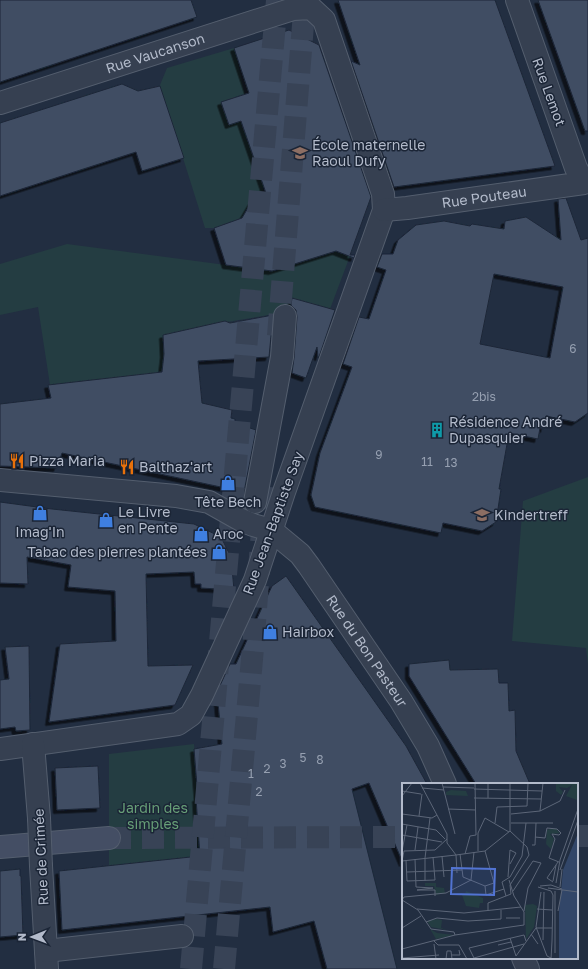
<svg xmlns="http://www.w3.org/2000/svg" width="588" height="969" viewBox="0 0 588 969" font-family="'Golos Text',sans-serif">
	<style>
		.green { fill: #243d42 }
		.building { fill: #404d63; stroke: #1d2738; fill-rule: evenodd; filter: url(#shadow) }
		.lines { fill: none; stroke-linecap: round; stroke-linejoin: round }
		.secondary-tunnel { stroke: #384356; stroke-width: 22; stroke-dasharray: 22 11; stroke-linecap: butt }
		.primary-tunnel { stroke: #384356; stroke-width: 22; stroke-dasharray: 22 11; stroke-linecap: butt }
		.street-casing { stroke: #545e6e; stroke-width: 24 }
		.secondary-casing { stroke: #545e6e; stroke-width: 24 }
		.street { stroke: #364051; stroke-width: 22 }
		.secondary { stroke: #444e64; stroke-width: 22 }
		.street-bridge-casing { stroke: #545e6e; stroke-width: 24; stroke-linecap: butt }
		.street-bridge { stroke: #364051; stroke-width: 22 }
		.labels { text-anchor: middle; stroke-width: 3; stroke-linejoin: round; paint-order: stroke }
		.number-label { font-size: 12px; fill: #96a0b1 }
		.street-label { font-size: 14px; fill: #b3bbcb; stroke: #1b2536 }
		.poi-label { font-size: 14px; fill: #b3bbcb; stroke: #1b2536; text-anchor: start }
		.park-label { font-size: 14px; fill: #679f77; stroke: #1b2536 }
		.inset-road { fill: none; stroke: #5c6678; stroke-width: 1 }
		.view { fill: #5274d3; fill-opacity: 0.15; stroke: #5274d3; stroke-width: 2 }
		.inset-edge { fill: none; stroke: #b3bbcb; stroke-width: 2 }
	</style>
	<defs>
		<filter id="shadow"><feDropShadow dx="-3.5" dy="3.5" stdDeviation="0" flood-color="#0009"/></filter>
	</defs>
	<rect width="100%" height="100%" fill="#222e41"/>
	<g class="green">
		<path d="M234,48L245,94L221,102L229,125L241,121L263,185L265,186L258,199L252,201L249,206L252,214L214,228H205L160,85L167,68Z"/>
		<path d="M67,244L272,271L336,251L350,256L330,309L292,299L290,314L281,313L203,326L164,335L165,372L50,385L38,307L0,315V264Z"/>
		<path d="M588,477V665L586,648L512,641L523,501Z"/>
		<path d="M194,744L199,797L196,798L200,858L191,857L109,866V754Z"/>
	</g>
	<g class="building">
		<path d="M0,0H191L197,17L0,82Z"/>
		<path d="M338,0H495L555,166L394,187L351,61L360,65Z"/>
		<path d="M538,0H588V131H585Z"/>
		<path d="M289,30L319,45L371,197L350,255H355L354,258L336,251L272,271L226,265L214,228L242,218L252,201L267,196L241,121L229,125L221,102L249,93L234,48Z"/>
		<path d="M122,84L138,91L160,86L184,158L142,171L136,152L0,196V123Z"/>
		<path d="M566,198L581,240L588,238V413L575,422L546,416L544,429L540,428L538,439L509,433L499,489H501L496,522L482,531L443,523L441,533L315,507L311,495L320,453L352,367L343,364L359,317L369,319L386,270L377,267L382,254H393L398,240L416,225L444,221L470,226L472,224L504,229L505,221L526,217L561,240L558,199ZM494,274L563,287L550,358L480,344Z"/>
		<path d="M292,298L335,310L319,357H318L317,347L306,378L292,373L294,358L297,317L296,310L291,305Z"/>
		<path d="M273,315L269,357L198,361L202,403L232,410L231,418L235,419V423L256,430L244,492L62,453L57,468L0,466V404L51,398L48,385L162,372L164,354L163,335L225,321L230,323Z"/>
		<path d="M0,502L52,509L194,524L221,537L231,557L234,590L201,588V584H195L194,572L146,574L148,666L193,665L175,705L49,722L60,644L116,641L115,591L68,587L71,565L27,557L28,584L0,583Z"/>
		<path d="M286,576L406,746L427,784H403V863L369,783L352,789L397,969H327L314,921L273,932L270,907L62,930L59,871L200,856L196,798H198L194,749L222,744L217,692L230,664H236L272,586Z"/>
		<path d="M29,646L30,730L16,731L15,727L0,729V680L9,679L5,647Z"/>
		<path d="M449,660L450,670L498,669L499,683H508L509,711L515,710L516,751L530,784H476L409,676V664Z"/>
		<path d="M98,766L100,808L57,810L55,768Z"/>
		<path d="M20,869V876H21L23,935L0,937V871Z"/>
	</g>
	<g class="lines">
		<g class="secondary-tunnel">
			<path d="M577,836H588"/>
			<path d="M109,838L403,837"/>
		</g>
		<g class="primary-tunnel">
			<path d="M278,336L305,0"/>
			<path d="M191,969L277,0"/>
			<path d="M224,969L253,648L266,478"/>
		</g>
		<g class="street-casing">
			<g id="street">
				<path id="s1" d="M0,103L293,9L311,8L324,20L383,194L384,210L284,492L255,580L202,695L191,715L178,724L0,749"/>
				<path id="s2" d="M384,210L407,208L584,183L576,168L517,0"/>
				<path id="s3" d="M0,480L176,496L209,502L241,520L253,525L271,530L300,554L309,566L401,701L428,746L445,784"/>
				<path d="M255,502L282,357L285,316"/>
				<path d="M33,744L39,818"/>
				<path d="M41,866L47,969"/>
				<path d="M46,951L182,936"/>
				<path d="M523,958L528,969"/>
			</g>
		</g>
		<g class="secondary-casing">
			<path id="secondary" d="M0,847L109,838"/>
		</g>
		<use href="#street" class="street"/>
		<use href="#secondary" class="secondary"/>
		<g class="street-bridge-casing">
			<path id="street-bridge" d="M39,818L41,866"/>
		</g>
		<use href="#street-bridge" class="street-bridge"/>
	</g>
	<defs>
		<g id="school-bare" transform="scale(1.2)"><path d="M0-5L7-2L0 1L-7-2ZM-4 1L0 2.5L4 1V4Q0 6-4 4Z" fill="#8d6e63" stroke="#1b2536" stroke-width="2.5" paint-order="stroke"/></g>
		<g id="building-bare" transform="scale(1.2)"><path d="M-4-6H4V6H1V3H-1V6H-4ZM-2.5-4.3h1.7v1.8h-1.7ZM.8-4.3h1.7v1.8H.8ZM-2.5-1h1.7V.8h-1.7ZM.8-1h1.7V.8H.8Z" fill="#0f9aa8" stroke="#1b2536" stroke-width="2.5" paint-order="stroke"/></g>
		<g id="restaurant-bare" transform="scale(1.2)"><path d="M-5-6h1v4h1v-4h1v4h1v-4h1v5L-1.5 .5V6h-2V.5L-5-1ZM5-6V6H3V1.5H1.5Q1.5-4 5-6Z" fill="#e8710a" stroke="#1b2536" stroke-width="2.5" paint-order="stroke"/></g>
		<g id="shop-bare" transform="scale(1.2)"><path d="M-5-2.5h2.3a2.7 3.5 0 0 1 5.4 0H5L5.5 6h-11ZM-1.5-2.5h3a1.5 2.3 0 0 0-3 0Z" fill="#3f7fe0" stroke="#1b2536" stroke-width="2.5" paint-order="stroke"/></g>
	</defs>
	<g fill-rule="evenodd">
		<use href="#school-bare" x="300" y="153"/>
		<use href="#building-bare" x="437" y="430"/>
		<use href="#restaurant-bare" x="17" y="461"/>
		<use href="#restaurant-bare" x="127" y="467"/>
		<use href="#shop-bare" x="228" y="483"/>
		<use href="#shop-bare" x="40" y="513"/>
		<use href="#school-bare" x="482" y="515"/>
		<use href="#shop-bare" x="106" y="520"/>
		<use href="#shop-bare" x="201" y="534"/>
		<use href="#shop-bare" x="219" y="552"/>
		<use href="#shop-bare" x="270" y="632"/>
	</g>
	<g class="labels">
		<g class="number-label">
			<text x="573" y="353">6</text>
			<text x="484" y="401">2bis</text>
			<text x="379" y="459">9</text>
			<text x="427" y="466">11</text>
			<text x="451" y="467">13</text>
			<text x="303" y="762">5</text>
			<text x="320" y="764">8</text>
			<text x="283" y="768">3</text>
			<text x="267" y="773">2</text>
			<text x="251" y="778">1</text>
			<text x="259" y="796">2</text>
		</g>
		<g class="street-label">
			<text dy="5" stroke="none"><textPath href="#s1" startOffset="163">Rue Vaucanson</textPath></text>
			<text transform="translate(549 92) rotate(70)" y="5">Rue Lemot</text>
			<text dy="5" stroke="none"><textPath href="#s2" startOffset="101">Rue Pouteau</textPath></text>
			<text transform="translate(273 523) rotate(-70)" y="5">Rue Jean-Baptiste Say</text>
			<text dy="5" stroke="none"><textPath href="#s3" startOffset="434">Rue du Bon Pasteur</textPath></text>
			<text transform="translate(41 857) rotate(-93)" y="5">Rue de Crimée</text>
		</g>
		<g class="poi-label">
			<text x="312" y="150">École maternelle<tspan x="312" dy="16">Raoul Dufy</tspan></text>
			<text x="449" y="427">Résidence André<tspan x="449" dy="16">Dupasquier</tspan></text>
			<text x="29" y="466">Pizza Maria</text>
			<text x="139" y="472">Balthaz'art</text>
			<text x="228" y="507" text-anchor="middle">Tête Bech</text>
			<text x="118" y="517">Le Livre<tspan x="118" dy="16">en Pente</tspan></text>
			<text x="494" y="520">Kindertreff</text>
			<text x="40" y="537" text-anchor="middle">Imag'In</text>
			<text x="213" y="539">Aroc</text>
			<text x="207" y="557" text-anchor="end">Tabac des pierres plantées</text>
			<text x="282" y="637">Hairbox</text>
		</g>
		<g class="park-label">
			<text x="153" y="813">Jardin des<tspan x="153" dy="16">simples</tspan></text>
		</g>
	</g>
	<g transform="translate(402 783)">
		<rect width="176" height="176" fill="#222e41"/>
		<path d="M154,0H176L175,17L164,13L170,2L165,5L157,4L161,9L159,12L154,8ZM49,7L64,8L66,13L44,12V9ZM148,46H154L158,50L148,51L152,56L149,66L144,61L145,47ZM23,100H34V104L42,105L43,110L34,112L32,103H23ZM64,108L81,115V120H78L77,125L64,123L60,112L63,111ZM131,121L135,123L132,144L124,156L123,122ZM35,136L40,137L39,145L45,147L29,144L25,138ZM28,146L35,150L52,152L34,156Z" fill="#243d42"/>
		<path d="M176,50V176H157V129L161,87Z" fill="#324668"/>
		<path class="inset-road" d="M40,0L53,51M73,0L74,52M108,0V48M41,4L72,5M20,5L42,7M72,6L140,8M0,8L19,11M0,13L10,0M72,15L139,16M86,15V0M46,26L74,27M138,28L158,18L163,7M0,31L30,35L35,32M109,31L138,28L141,0M17,33L20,11M93,40L95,24L125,23L126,0M109,40H151M0,41L34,47L43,56M150,51L153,56L147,75L157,79M0,52L40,59M133,54L143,55L145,45L155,46L159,50L157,52L150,51M130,62H133L134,40M13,67L16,44M0,68L5,42M76,68V50L83,35L107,49M83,68L92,100L83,103M58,71L61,94L83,103M63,71L68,53L74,52M40,73L42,94M13,76L14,104L31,105L15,107H33V113M4,77L5,98L33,97L31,74M0,78L2,68L33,67L45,56M0,78L54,72L45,60V51L18,0M158,87L176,37M5,89L60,87M55,90L54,72L83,68L108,48M106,94L108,67L114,70L108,81M69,97L72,69M23,98V75L28,35M151,98L154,82M151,99L145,95L156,79M154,100L158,77L176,26M108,102L127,72L125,64L108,48M83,103L84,112L102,106M138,103L149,102L160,106M136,104L149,108L151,112L150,158M158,104L160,86M146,105L176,109M111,108L131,78L139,80L126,105L122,128M153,108V170M139,109L134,144L145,173L149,175M104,113L100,99L108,94L120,73L124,40M0,117L2,114L44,110L69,97M0,117L16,127L29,146L52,149L53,152M15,126L62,130L119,124M135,126L150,127M86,128V120L109,111L108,102M156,128L160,107M104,135H118M24,139L35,135L66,138L99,136V127M0,145L19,133M134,145H150M129,151L136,161M108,155L114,173L134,145M141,157L142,109M32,158L36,162H57M32,161L34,176M122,161L72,175L67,165L122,152L124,158M57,162L65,176M96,162L109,159M0,166L53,152L122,142V129L112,113L107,97M50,172H58L57,167M0,175L37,172M44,176L45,168H49L50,176M149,176L150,158"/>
		<path class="view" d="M50,85L93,86L92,112L49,111Z"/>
		<rect width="176" height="176" class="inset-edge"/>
	</g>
	<g transform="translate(32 937) rotate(269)" stroke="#1b2536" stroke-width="3" paint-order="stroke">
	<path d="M0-3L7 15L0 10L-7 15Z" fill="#b3bbcb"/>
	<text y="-6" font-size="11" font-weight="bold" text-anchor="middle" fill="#b3bbcb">N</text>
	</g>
</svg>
